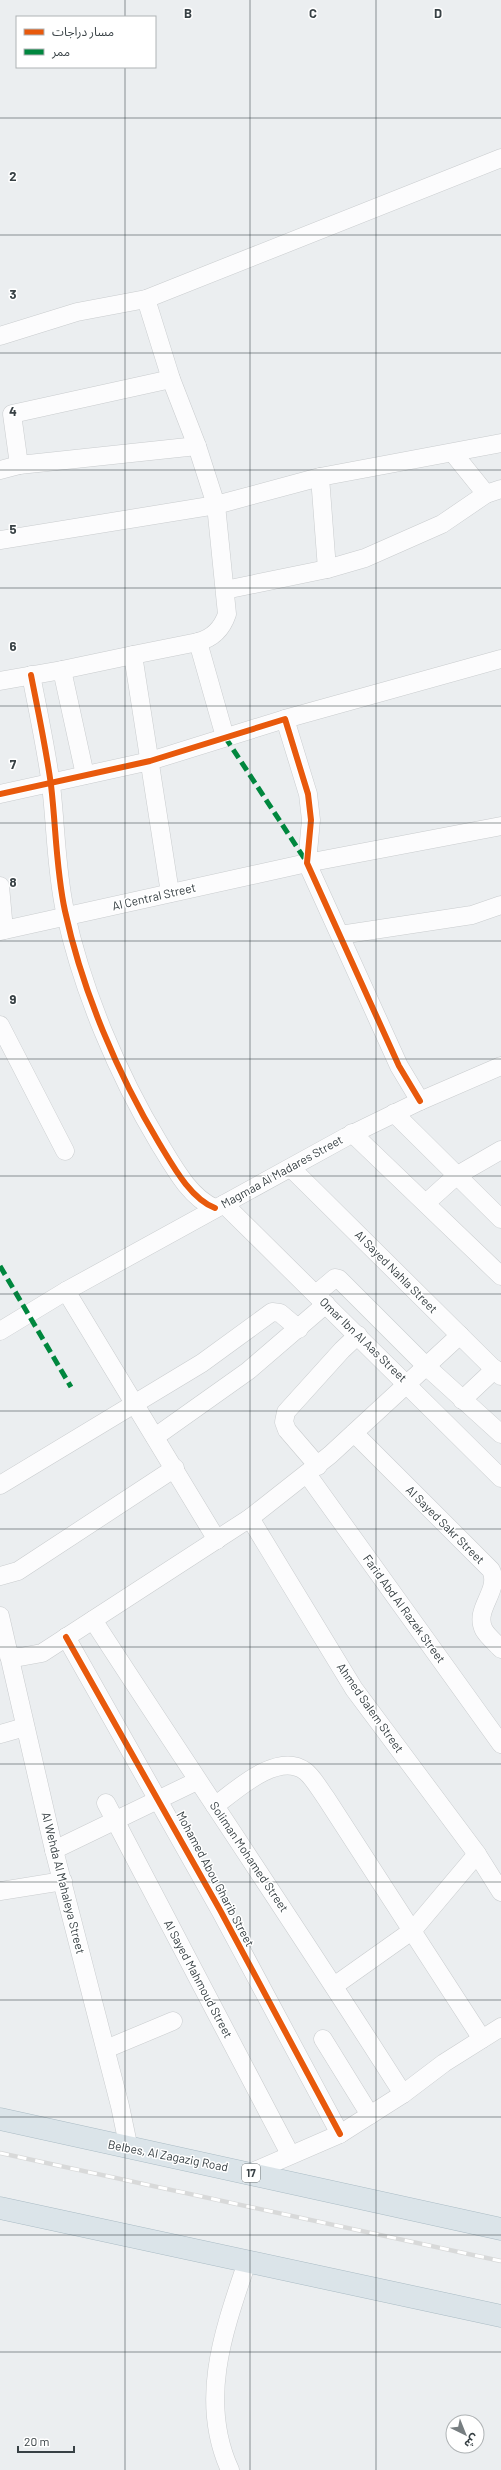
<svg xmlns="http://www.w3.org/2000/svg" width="501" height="2470" viewBox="0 0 501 2470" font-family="Barlow,'Noto Sans Arabic',sans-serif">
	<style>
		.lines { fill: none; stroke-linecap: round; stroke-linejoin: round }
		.street-casing { stroke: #c9ccce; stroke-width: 19 }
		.highway-casing { stroke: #aabbc4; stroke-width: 23 }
		.street { stroke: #fcfcfd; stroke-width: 18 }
		.highway { stroke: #dbe4e9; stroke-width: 22 }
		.rail-casing { stroke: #d8d9d9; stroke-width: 4.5 }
		.rail { stroke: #fff; stroke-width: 3; stroke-dasharray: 9; stroke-linecap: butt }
		.quiet { stroke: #00873e; stroke-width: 5; stroke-dasharray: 10 5; stroke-linecap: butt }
		.cycleway-casing { stroke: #fff; stroke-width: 8 }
		.cycleway { stroke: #e8590c; stroke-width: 6 }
		.grid { fill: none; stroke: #384145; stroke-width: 1; stroke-opacity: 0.55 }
		.labels { text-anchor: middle; stroke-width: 3; stroke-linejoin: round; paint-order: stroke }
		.shield { fill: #fff; stroke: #747a7d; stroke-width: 1 }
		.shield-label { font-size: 11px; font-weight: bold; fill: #384145 }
		.street-label { font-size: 12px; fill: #384145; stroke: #fff }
		.grid-label { font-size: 13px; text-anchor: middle; font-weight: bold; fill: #384145; stroke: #fff; stroke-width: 3; stroke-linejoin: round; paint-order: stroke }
	</style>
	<rect width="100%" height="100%" fill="#ebeef0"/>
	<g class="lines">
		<g class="street-casing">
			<g id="street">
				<path d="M146,299L171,379L197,446L216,505L227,614C222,629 213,638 198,642L225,737"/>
				<path d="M0,336L77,312L146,299L501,158"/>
				<path d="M453,453L486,494"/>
				<path d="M19,465L12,414L171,379"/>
				<path d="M0,470L19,465L197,446"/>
				<path d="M0,540L216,505L320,477"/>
				<path d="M327,569L320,477L501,443"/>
				<path d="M225,590L327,569L365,558L442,524L486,494L501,489"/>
				<path d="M133,655L198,642"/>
				<path d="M62,670L133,655L170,893"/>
				<path d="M31,675C38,711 46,748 51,785C56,827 56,870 65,911C82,990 118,1075 159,1143C173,1166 190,1198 215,1208"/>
				<path d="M0,681L62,670L85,775"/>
				<path d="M285,719L501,659"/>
				<path d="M0,794L150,761L285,719L308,794L311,820L307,863L399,1066L420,1101"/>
				<path d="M0,886L4,930"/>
				<path d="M0,931L307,863L501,826"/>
				<path d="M340,935L472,915L501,905"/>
				<path d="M0,1025L65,1151"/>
				<path d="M394,1113L501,1219"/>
				<path d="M352,1133L501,1276"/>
				<path d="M291,1168L501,1376"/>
				<path d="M426,1203L456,1176L501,1150"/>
				<path d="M224,1204L501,1478"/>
				<path d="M66,1291L217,1540"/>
				<path d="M316,1294L335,1278L339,1279L426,1366L501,1434"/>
				<path d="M0,1331L66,1291L346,1137L420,1101L501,1066"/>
				<path d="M462,1400L495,1369"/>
				<path d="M354,1433L491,1570C501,1591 473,1609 484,1630C488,1637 496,1643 501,1649"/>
				<path d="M155,1437L248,1371L326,1304"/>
				<path d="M318,1466L287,1430L284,1422L286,1412L342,1350L358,1335"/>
				<path d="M307,1474L501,1744"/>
				<path d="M0,1485L202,1363L272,1312L280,1313L299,1329"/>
				<path d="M250,1518L354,1689L477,1854L501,1892"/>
				<path d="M0,1576L18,1571L175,1468"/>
				<path d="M0,1616L54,1850L120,2106L129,2149"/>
				<path d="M93,1620C196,1779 302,1935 403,2094"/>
				<path d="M66,1637L220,1910L340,2134"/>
				<path d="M9,1656L20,1657L42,1653L250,1518L330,1455L460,1335"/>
				<path d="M0,1734L25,1727"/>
				<path d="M106,1803L290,2154"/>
				<path d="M215,1806C236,1790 278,1751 305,1771C313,1777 320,1790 326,1798L482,2039"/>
				<path d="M54,1850L197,1781"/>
				<path d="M0,1891L63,1881"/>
				<path d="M334,1986L413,1930L477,1854"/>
				<path d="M323,2039L370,2115"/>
				<path d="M106,2049L173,2021"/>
				<path d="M250,2173L340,2134L403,2094L444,2063L501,2027"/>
				<path d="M230,2470C198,2400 224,2330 247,2262"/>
			</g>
		</g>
		<g class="highway-casing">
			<g id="highway">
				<path d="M0,2119L501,2229"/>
				<path d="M0,2208L501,2316"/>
			</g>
		</g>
		<use href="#street" class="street"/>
		<use href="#highway" class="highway"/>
		<g class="rail-casing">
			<path id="rail" d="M0,2153L501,2261"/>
		</g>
		<use href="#rail" class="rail"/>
		<g class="quiet">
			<path d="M225,737L306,861"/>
			<path d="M0,1266L71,1387"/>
		</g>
		<g class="cycleway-casing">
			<g id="cycleway">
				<path d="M31,675C38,711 46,748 51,785C56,827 56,870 65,911C82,990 118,1075 159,1143C173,1166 190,1198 215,1208"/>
				<path d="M0,794L150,761L285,719L308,794L311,820L307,863L399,1066L420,1101"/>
				<path d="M66,1637L220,1910L340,2134"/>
			</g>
		</g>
		<use href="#cycleway" class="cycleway"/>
	</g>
	<path class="grid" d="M125,0V17M250,0V2470M376,0V2470M125,67V2470M0,118H501M0,235H501M0,353H501M0,470H501M0,588H501M0,706H501M0,823H501M0,941H501M0,1059H501M0,1176H501M0,1294H501M0,1411H501M0,1529H501M0,1647H501M0,1764H501M0,1882H501M0,2000H501M0,2117H501M0,2235H501M0,2352H501"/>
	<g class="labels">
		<rect class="shield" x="242" y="2164" width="18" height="18" rx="3"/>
		<g class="shield-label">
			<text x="251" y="2177">17</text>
		</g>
		<g class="street-label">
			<text transform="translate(154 897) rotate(-13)" y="4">Al Central Street</text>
			<text transform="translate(282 1172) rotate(-29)" y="4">Magmaa Al Madares Street</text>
			<text transform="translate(396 1272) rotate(45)" y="4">Al Sayed Nahla Street</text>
			<text transform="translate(363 1340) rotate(44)" y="4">Omar Ibn Al Aas Street</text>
			<text transform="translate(445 1525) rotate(45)" y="4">Al Sayed Sakr Street</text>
			<text transform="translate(404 1609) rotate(54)" y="4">Farid Abd Al Razek Street</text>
			<text transform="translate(370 1708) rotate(55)" y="4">Ahmed Salem Street</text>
			<text transform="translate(249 1857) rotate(56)" y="4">Soliman Mohamed Street</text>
			<text transform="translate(215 1879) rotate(62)" y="4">Mohamed Abou Gharib Street</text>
			<text transform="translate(63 1883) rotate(76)" y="4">Al Wehda Al Mahaleya Street</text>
			<text transform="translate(198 1979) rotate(62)" y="4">Al Sayed Mahmoud Street</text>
			<text transform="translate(168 2156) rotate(11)" y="4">Belbes, Al Zagazig Road</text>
		</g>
	</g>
	<g class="grid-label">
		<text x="188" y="18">B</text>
		<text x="313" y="18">C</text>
		<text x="438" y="18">D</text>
		<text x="13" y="181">2</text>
		<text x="13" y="299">3</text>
		<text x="13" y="416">4</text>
		<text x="13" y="534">5</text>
		<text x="13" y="651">6</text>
		<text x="13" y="769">7</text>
		<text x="13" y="887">8</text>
		<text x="13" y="1004">9</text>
	</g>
	<rect x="16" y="16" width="140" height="52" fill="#ffffff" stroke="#afb3b5"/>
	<rect x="24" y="29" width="20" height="6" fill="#e8590c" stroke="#afb3b5"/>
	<text x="52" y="36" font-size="12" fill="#384145">مسار دراجات</text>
	<rect x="24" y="49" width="20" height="6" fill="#00873e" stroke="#afb3b5"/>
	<text x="52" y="56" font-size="12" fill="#384145">ممر</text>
	<g transform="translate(465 2434) rotate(137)"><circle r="19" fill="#ffffff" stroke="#afb3b5"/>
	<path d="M0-3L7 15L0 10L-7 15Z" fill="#777e81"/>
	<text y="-6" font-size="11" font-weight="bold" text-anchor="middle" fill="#384145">ش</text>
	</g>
	<path d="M18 2446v6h56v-6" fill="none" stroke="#384145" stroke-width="2"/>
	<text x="24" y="2446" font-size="12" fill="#384145" stroke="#ffffff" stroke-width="3" paint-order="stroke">20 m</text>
</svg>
